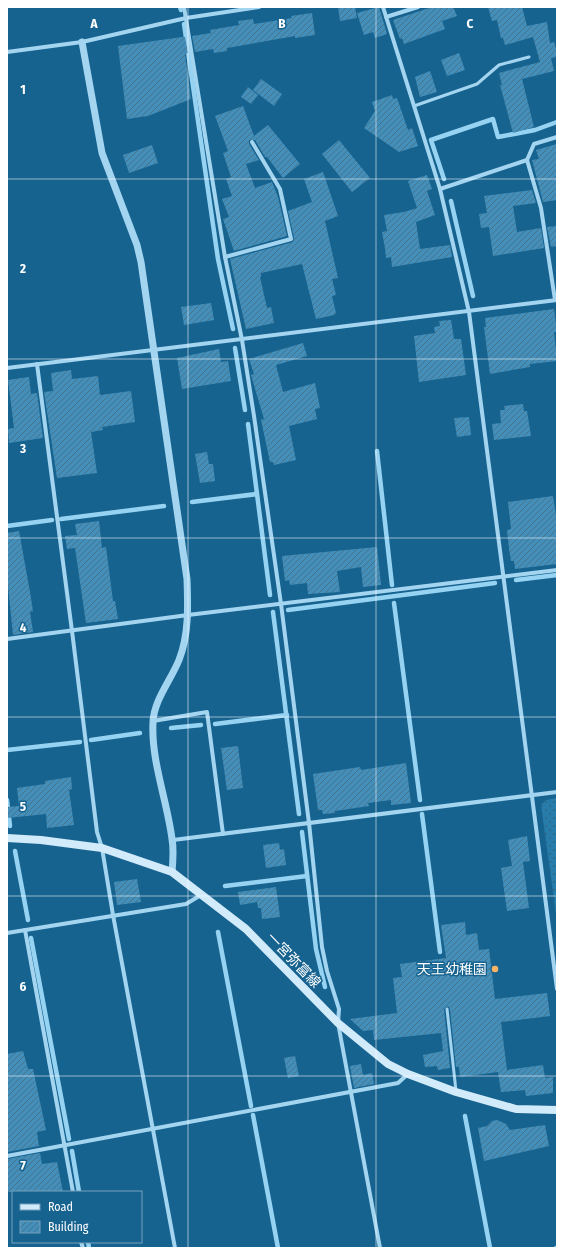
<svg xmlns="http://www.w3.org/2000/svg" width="564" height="1255" viewBox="0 0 564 1255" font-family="'Fira Sans Condensed','Noto Sans JP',sans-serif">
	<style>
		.park { fill: url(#park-dots) }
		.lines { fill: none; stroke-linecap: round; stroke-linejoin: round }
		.stream { stroke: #96d3f2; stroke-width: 4.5 }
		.building { fill: url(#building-hatch) }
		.service { stroke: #a4d5f0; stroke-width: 3 }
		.minor { stroke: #a4d5f0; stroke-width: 4 }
		.tertiary { stroke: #a4d5f0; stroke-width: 7 }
		.secondary { stroke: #d2ebfb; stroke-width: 8 }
		.grid { fill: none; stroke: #fff; stroke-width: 1; stroke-opacity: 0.55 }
		.poi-dot { fill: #ffb463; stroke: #176390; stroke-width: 1.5 }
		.labels { text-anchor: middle; stroke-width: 3; stroke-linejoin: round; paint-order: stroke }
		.street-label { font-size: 14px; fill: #fff; stroke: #176390 }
		.poi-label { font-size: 14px; fill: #fff; stroke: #176390; text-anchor: end }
		.grid-label { font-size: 13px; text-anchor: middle; font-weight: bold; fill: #fff; stroke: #176390; stroke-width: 3; stroke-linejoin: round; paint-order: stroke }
	</style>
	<defs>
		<pattern id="park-dots" width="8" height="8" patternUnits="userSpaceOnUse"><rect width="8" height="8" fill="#267dac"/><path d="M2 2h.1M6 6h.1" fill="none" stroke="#39647c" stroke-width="1.8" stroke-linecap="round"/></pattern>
		<pattern id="building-hatch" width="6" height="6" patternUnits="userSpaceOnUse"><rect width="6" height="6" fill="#448fb9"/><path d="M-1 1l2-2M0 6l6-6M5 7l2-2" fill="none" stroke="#47748d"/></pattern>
	</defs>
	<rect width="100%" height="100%" fill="#176390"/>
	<path class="park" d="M557,798V921L541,805L546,800Z"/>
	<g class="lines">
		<g class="stream">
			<path d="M180,7L181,10"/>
			<path d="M184,24L218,259L233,329"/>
			<path d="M444,179L431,140L493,119L498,137L535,130L557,122"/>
			<path d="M451,201L473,296"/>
			<path d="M235,348L245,410"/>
			<path d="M248,424L270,595"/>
			<path d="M377,451L392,585"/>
			<path d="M192,502L257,494"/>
			<path d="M61,519L164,506"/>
			<path d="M7,526L52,520"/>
			<path d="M516,580L557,575"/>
			<path d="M394,603L420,800"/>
			<path d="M288,610L495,583"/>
			<path d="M273,612L299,814"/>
			<path d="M215,724L287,715"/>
			<path d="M171,728L201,725"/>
			<path d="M91,740L140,733"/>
			<path d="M7,750L80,742"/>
			<path d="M7,800L10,826"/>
			<path d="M422,814L440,952"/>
			<path d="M302,832L316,949L325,987"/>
			<path d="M15,851L28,920"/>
			<path d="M225,886L307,876"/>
			<path d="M218,932L251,1106"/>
			<path d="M31,938L69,1139"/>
			<path d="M253,1115L278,1248"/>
			<path d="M465,1116L490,1248"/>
			<path d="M72,1151L79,1192"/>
			<path d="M88,1242L89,1248"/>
			<path d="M556,1248H557"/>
		</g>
	</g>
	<g class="building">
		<path d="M338,7H355L357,18L340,21Z"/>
		<path d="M379,7L387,34L375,38L373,32L364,35L357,13Z"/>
		<path d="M432,7H453L457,16L442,21L445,29L404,44L402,38L400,39L393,20Z"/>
		<path d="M488,7H522L527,26L547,22L550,43L554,42L557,52V57L551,58L554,71L522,79L534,127L513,133L500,85H502L499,73L540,62L533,37L505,45L503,38H501L497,20L492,21Z"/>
		<path d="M312,13L315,35L295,38V36L227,48V51L214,53L213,49L195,52L192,36L211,33L210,30L239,25L238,21L253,19L254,24L292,18L291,16Z"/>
		<path d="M182,37H185L188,53L185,54L191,99L148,116L127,119L118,46Z"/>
		<path d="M459,53L465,70L447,76L441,60Z"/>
		<path d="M430,71L437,92L420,97L415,77Z"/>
		<path d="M261,79L282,94L274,106L253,90Z"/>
		<path d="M248,87L258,95L251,104L241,97Z"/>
		<path d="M392,95L393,99L397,98L408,130L412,128L418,146L399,152L364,128L375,111L372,102Z"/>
		<path d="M243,106L254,136L268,125L300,164L283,178L267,157H265L255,140H249V144L259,160L246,164L255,188L272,182L278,197L287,236L234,251L223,219L229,217L222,199L232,196L226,179L231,177L223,153L228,151L215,116Z"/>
		<path d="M339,140L370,178L352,192L322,154Z"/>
		<path d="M557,144V200L543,202L532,160L539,159L536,150Z"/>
		<path d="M152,145L158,163L129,173L123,155Z"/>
		<path d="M323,172L338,216L325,221L338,278L332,279L336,295L332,296L336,313L334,315L316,319L302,264L261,273V277H260L267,308L271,307L274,323L246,329L230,259L293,242L294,238L288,211L312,202L304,179Z"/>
		<path d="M427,175L432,189L427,191L435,215L416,222L420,249L450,245L452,257L392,267L391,257L386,258L385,248L382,232L387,231L384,215L404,212L417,208L408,181Z"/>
		<path d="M532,190L536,203L513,206L517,232L541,228L544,248L493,256L489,227L481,228L479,214L487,213L484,196Z"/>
		<path d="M557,226V246L551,247L547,227Z"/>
		<path d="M211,303L214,320L184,325L181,307Z"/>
		<path d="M554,309L557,332H554L557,361L530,364V367L490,374L484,327H486L485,318Z"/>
		<path d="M451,320L454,339H461L466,375L419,382L414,336L435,333L434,327L440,326L439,321Z"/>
		<path d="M303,343L307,356L276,365L283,392L315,383L320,408L315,409L317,419L289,426L296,460L274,465L273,462H270L261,420L264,419L251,375L254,374L249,359Z"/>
		<path d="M219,349L221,362L228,361L231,381L182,389L177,358Z"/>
		<path d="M71,370L72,379L98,376L100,395L131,391L135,422L102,427L103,430L91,432L97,473L57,478L44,392L53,391L51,373Z"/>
		<path d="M29,377L31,394L37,393L43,438L9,443L8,429L14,428L8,380Z"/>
		<path d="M523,404L524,411H527L531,436L494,440L492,424L501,423L500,410H505L504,406Z"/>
		<path d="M469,417L471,435L457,437L454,418Z"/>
		<path d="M207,452L209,464H213L215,481L200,483L195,454Z"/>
		<path d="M553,496L557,522V564L515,569L514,561H511L509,549L507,530L511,529L508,502Z"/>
		<path d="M99,521L102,548L106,547L113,601H115L118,619L86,623L75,548L67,549L65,536L77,535L75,524Z"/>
		<path d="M19,531L30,592L33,611L30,612L33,632L13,635L7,576V533Z"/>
		<path d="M377,547L381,585L363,587L361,567L337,571L340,592L308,594L307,583L290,585L289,580L285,581L282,556Z"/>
		<path d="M238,746L243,788L227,790L221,748Z"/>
		<path d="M406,763L411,803L391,805V800L368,803L369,806L335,811V813L323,814L322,810H318L313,774L360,767L361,770Z"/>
		<path d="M71,777L72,789L69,790L74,825L47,828L46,814L7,818V807L19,806L17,788L45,784V781Z"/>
		<path d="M527,836L530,861L523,862L529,908L507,911L501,868L512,866L508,840Z"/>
		<path d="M279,843L280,850L284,849L286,865L266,868L263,845Z"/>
		<path d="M137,879L141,902L117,905L114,882Z"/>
		<path d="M276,887L280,917L262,919L261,908H258L257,902L240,905L238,892Z"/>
		<path d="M465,922L466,935L477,933L479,950L489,949L495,999L547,993L550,1016L501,1022L507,1070L543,1065L545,1078L553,1077V1093L526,1096L525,1090L501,1092L498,1072L460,1077L459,1067H456L450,1009L448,1006L444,1009L450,1068L438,1070L437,1066L425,1067L423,1055L443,1051L441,1033L374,1040L373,1030L363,1031L350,1019L397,1013L393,978L402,977L400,964L446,958L441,925Z"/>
		<path d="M23,1051L28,1069H33L46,1130L37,1132L39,1146L7,1152V1054Z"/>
		<path d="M295,1056L299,1076L288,1078L284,1058Z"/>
		<path d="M361,1064L363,1075L372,1073L374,1084L354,1088L350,1066Z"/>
		<path d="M497,1120L506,1124L510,1130L545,1125L549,1146L484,1161L478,1128L487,1126L492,1121Z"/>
		<path d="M40,1153L42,1164L57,1162L63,1192H7V1159Z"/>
	</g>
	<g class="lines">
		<g class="service">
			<path d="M414,106L477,84L499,65L529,57"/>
			<path d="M447,1009L456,1091"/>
		</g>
		<g class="minor">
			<path d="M184,7L225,257L242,340L254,416L281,604L309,823L322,947L327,971L339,1009L338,1023L380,1248"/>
			<path d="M383,7L440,189L469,312L557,989"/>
			<path d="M386,17L418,7"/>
			<path d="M7,52L82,42L186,18L259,7"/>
			<path d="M527,160L541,208L555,300"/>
			<path d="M440,189L527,160L534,144L557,137"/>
			<path d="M225,257L291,239L280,189L252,142"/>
			<path d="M37,364L72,631L97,832L102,848L113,915L175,1248"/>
			<path d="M7,368L557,300"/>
			<path d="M7,639L188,615L557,570"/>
			<path d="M153,721L207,712L223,834"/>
			<path d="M173,840L557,792"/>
			<path d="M25,930L73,1192"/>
			<path d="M7,933L186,904L201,895"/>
			<path d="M7,1156L398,1083L408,1074"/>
			<path d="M81,1242L83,1248"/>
		</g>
		<path class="tertiary" d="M82,42L102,153L137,245L141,262L187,579C188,606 189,635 179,660C171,680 154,700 153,722C151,761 167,800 172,839C174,850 173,861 172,872"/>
		<path class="secondary" d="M7,838L41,840L102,848L172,872L246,929L338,1023L388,1064L408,1074L456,1092L516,1109L557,1110"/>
	</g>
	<path class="grid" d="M188,7V1248M376,7V1248M7,179H557M7,359H557M7,538H557M7,717H557M7,896H557M7,1076H557"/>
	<circle class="poi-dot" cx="495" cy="969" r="4"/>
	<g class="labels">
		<g class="street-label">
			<text transform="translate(294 960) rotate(46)" y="5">一宮弥富線</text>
		</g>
		<g class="poi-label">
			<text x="487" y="974">天王幼稚園</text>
		</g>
	</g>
	<g class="grid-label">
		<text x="94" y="28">A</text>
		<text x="282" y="28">B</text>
		<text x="470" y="28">C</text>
		<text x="23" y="94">1</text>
		<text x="23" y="273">2</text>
		<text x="23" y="453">3</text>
		<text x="23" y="632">4</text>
		<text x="23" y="811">5</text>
		<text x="23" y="991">6</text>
		<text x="23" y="1170">7</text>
	</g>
	<rect width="564" height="1255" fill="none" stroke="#ffffff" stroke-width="16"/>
	<rect x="12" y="1191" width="130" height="52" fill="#176390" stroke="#74a1bc"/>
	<rect x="20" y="1204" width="20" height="6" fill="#d2ebfb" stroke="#74a1bc"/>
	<text x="48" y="1211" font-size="12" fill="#ffffff">Road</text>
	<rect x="20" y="1221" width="20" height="12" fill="url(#building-hatch)" stroke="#74a1bc"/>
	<text x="48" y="1231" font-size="12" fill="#ffffff">Building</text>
</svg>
